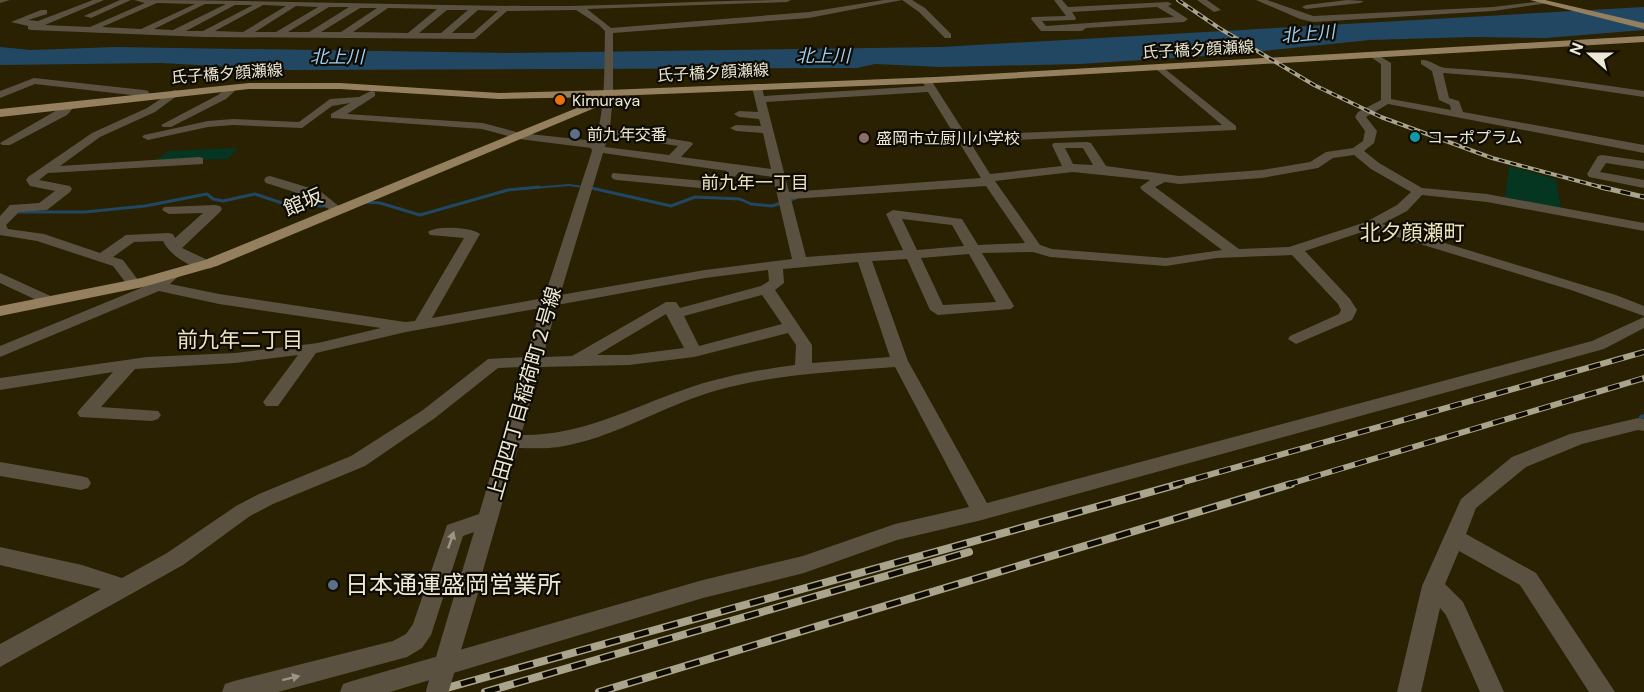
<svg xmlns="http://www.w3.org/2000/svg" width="1644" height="692" viewBox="0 0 1644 692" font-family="'DM Sans','Noto Sans JP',sans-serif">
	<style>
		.green { fill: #053621 }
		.water { fill: #224763 }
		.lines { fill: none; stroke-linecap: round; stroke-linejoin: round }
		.stream-far2 { stroke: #224763; stroke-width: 2 }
		.stream-far1 { stroke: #224763; stroke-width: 3 }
		.stream { stroke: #224763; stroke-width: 4 }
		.minor { fill: #5b5141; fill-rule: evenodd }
		.major { fill: #94805e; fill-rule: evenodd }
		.rail-far3-casing { stroke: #aaa48d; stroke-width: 4 }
		.rail-far2-casing { stroke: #aaa48d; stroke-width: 5 }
		.rail-far1-casing { stroke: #aaa48d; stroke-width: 6 }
		.rail-casing { stroke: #aaa48d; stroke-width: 8 }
		.rail-far3 { stroke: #0e0b02; stroke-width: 2; stroke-dasharray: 6; stroke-linecap: butt }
		.rail-far2 { stroke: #0e0b02; stroke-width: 3; stroke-dasharray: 10; stroke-linecap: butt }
		.rail-far1 { stroke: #0e0b02; stroke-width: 4; stroke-dasharray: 12; stroke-linecap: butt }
		.rail { stroke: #0e0b02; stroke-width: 5; stroke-dasharray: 15; stroke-linecap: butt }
		.minor-bridge { stroke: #5b5141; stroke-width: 22 }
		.oneway { fill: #9d9584 }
		.food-dot { fill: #e8710a; stroke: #0e0b02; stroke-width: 2 }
		.service-dot { fill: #5c6f8a; stroke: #0e0b02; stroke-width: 2 }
		.culture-dot { fill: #0f9aa8; stroke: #0e0b02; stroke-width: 2 }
		.education-dot { fill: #8d6e63; stroke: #0e0b02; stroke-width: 2 }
		.labels { text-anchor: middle; stroke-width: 4.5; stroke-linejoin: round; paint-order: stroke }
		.far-street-label { font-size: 16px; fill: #ede8d6; stroke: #0e0b02 }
		.far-poi-label { font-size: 16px; fill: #ede8d6; stroke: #0e0b02; text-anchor: start }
		.far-water-label { font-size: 18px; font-style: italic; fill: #9dcdf4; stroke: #0e0b02 }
		.far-neighbourhood-label { font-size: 18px; fill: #ede4bf; stroke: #0e0b02 }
		.street-label { font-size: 20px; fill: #ede8d6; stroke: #0e0b02 }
		.neighbourhood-label { font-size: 21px; fill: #ede4bf; stroke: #0e0b02 }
		.near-poi-label { font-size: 24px; fill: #ede8d6; stroke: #0e0b02; text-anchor: start }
	</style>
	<rect width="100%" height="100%" fill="#292101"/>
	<g class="green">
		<path d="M238,148L228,159L155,161L168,151Z"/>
		<path d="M1509,166L1556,179L1561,209L1505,197Z"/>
	</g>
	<path class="water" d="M1644,7V30L1545,38L1473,37L1370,40L1235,54L1080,64L941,67L875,64L857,68L290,70L161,63L0,65V47L31,50L116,47L510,53L941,47Z"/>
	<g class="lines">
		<path class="stream-far2" d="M521,189L569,185L598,189"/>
		<g class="stream-far1">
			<path d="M587,187L671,206L695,197L740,199L751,204L772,206L796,198"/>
			<path d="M366,202L380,203L420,215L508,190L539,187"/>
			<path d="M19,212H85L145,206L207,194L213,199L223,201L255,194L291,206H326"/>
		</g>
		<path class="stream" d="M1641,417L1644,416"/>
		<g class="minor">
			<path d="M0,0H10L0,3Z"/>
			<path d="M93,0H104L45,25L90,27L145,3L134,0C264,0 394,5 524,6C613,7 702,0 791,0L787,2L587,9L611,28L809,12L884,0H912L925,8L951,34V38H945L919,12L902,0L809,18L613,33V93L610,129L691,142L693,144L681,157L771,169L763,133L736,131L730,128L736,125L761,126L759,119L739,117L734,114L739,111L758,112L752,87L757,84L762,87L764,96L925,86L921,80L926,77L931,80L966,135L1222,125L1157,70V66L1160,65L1236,126V130L970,142L990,174L1062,166L1052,145L1054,143L1087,142L1091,143L1106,166L1179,176L1262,170L1310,162L1326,152L1353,148L1363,141L1365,131L1355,117L1358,112L1381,100V64L1368,55L1373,52L1391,63V99L1451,110L1450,105L1439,100L1432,71L1421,64V60C1430,59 1437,67 1446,68C1513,72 1578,81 1644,91V97L1522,79L1443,73L1449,98L1459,101L1463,112L1644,145V153L1388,104L1366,117L1377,131L1374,143L1364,151L1379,163L1422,188L1487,194L1644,223V231L1487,202L1422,195L1407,211L1382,224L1616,295L1644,306V316L1571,290L1371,229L1305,251L1350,299L1357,310L1352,320L1296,344L1288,339L1290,336L1339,314L1341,310L1338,304L1292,255L1217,258L1166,266L1050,257L1033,252L982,253L1014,306L1011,309L938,315L930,310L907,259L872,261L908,361L987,503L1592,341L1644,317V328L1604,349L982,520L897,540L804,573L703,598L390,692H340L343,684L352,681L703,580L803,556L895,524L969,507L895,367C835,372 776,374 718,390C664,405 615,438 559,447C545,449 531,448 518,448L479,584L471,587L463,584L460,578L474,532L463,536L431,635L422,648L407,657L278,692H222L225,684L234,681L393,641L406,634L413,624L447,525L479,514L523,367L498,368L435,418L365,466L273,504L250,516L183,565L0,667V644L101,589L0,565V547L82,565L122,578L167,553L236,506L259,494L351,456L423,410L488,359L526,357L541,308L406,332L316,353L278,406H266L263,402L298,355L235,363L135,369L101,407L158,411L161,415L158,419L152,421L80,417L77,413L80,409L113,372L0,390V378L147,357L235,353L318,343L381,328L219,304L159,291L0,357V346L153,283L175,269L182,273L170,284L219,294L405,322L415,321L464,238L430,235L428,232C435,225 473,227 480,234L432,318L544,298L592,151L591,148L519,139L482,129L331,118V114L350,103L332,106L302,128L233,125L208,127L148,140L142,137L144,135L208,121L233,119L299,122L330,99L359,97L371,91L375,92V96L347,114L483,123L520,133L595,141C606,107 604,67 605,31L599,25L576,10L507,11L475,39L204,37L31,30L28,29V26L11,22L41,10H47V14L28,20L38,21ZM157,3L195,4L141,29L102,27ZM205,4H226L173,30L154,29ZM235,5H253L203,31H186ZM263,5L286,6L243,32L215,31ZM296,6L318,7L276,32H255ZM329,7H349L309,32H288ZM360,8H377L341,32H321ZM388,8L437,9L408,33L353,32ZM447,10H468L441,33H419ZM478,10L498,11L473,33H452ZM928,92L981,178L789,192L766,102ZM608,135L678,146L669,155L605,147ZM1065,148H1083L1093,165L1073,164ZM603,153L727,171L717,182L613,173L611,176L613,179L617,180L720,190L724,189L739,172L773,177L792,259L705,270L560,295ZM1354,155L1371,169L1411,192L1397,205L1366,222L1289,247L1239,249L1155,187L1165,182L1179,184L1262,178L1318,168L1333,158ZM1073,172L1150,180L1140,187L1142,190L1222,250L1166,258L1052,249L1040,245L995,181ZM986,186L1025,243L978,245L962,219L893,210L886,214L903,250L806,257L791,199ZM902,219L952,225L964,246L917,250ZM969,254L996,302L943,305L921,258ZM858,262L890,357L812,363V345L775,290L784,283L783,269ZM768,270L769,281L761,286L680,308L676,302H666L572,356L543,357L557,305L705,278ZM762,295L782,324L699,346L684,316ZM666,314L684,348L629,355H597ZM788,333L796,345L795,365C757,370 719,377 683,390C628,409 581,436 521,435L540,367L629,365L694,357Z"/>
			<path d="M120,0H131L91,18L84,16Z"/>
			<path d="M1054,0H1062L1068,7L1168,2L1172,4L1168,6L1188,19L1184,22L1086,28L1082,31H1041L1031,19L1032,17L1066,16ZM1157,7L1174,17L1046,26L1042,21L1075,20L1076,18L1072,12Z"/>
			<path d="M1197,0H1207L1221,10L1214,12Z"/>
			<path d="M1256,0H1267L1313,16L1493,7L1544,1L1548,3L1493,11L1313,22L1300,19Z"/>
			<path d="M1347,0L1364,1L1360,3L1306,9L1302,7L1306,5Z"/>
			<path d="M34,78L144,90L148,91L150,96L145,99L140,96L35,84L0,98V91Z"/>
			<path d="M230,85L239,87L226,99L171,127H163L161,125L218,95Z"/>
			<path d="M174,90L178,91V95L155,112L100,137L60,166L199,157L203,158V164L48,173L39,180L70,186L72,189L70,192L47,210L19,212L6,225L8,229L44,234L100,253L126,235L168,233L173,234L175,238L203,213L169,214L162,210L164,207L215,205L220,206L222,209L220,212L182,248L212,262L214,265L212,268C195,272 170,256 163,241L134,242L113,257L123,260L141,284L134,288L129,287L113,266L37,241L0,235V216L10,205L39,203L55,191L30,186L26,180L28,177L92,133L147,108Z"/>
			<path d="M71,102L76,105L67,115L10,145H2L0,143Z"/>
			<path d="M1602,155L1644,161V169L1606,163L1600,172L1644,180V188L1589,177L1587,174L1598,156Z"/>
			<path d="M270,176L320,191L345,211L338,215L310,197L266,183L264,180L266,177Z"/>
			<path d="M0,273L55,298L58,301L55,304H45L0,283Z"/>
			<path d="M1638,418L1644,419V431L1638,430L1582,444L1526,467L1476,508L1466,534L1536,573L1615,692H1589L1520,585L1459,551L1445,584L1463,602L1504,692H1480L1446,615L1440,608L1421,692H1397L1422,586L1461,499L1512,457L1570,434Z"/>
			<path d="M0,462L81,476L88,478L91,483L88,488L81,490L0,476Z"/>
		</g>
		<g class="major">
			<path d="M1530,0H1545L1644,23V29Z"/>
			<path d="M1644,36V42L935,83L612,96L597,107L217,266L143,287L0,316V306L141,278L205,260L589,103L597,97L499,99L340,89H249L0,117V109L249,83H340L499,93L608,90L935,77Z"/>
		</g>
		<g class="rail-far3-casing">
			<path id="rail-far3" d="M1178,0L1219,28L1314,85L1381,117L1492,158L1608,189"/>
		</g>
		<g class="rail-far2-casing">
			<path id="rail-far2" d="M1601,187L1644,197"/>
		</g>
		<g class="rail-far1-casing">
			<g id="rail-far1">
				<path d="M1173,485L1644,352"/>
				<path d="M1286,485L1644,378"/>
			</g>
		</g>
		<g class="rail-casing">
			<g id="rail">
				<path d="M432,692L1179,484"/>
				<path d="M485,692L969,552"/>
				<path d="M599,692L1291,484"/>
			</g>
		</g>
		<use href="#rail-far3" class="rail-far3"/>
		<use href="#rail-far2" class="rail-far2"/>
		<use href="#rail-far1" class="rail-far1"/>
		<use href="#rail" class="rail"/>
		<path class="minor-bridge" d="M437,692L471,578"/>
	</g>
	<defs><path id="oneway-solid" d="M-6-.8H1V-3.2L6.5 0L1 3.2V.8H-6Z" transform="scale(1.5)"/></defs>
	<g class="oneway">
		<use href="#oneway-solid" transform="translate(451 540) rotate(-71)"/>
		<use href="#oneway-solid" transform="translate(291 678) rotate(-14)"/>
	</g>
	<circle class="food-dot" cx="560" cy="100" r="6"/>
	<g class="service-dot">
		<circle cx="575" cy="134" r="6"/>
		<circle cx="333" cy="585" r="6"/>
	</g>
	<circle class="culture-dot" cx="1415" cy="137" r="6"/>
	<circle class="education-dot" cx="864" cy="138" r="6"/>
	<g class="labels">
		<g class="far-street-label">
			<text transform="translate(1198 49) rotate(-3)" y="6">氏子橋夕顔瀬線</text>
			<text transform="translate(713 72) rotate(-3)" y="6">氏子橋夕顔瀬線</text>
			<text transform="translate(227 73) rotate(-4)" y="6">氏子橋夕顔瀬線</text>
		</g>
		<g class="far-poi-label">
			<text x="572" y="106">Kimuraya</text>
			<text x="587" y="140">前九年交番</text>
			<text x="1427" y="143">コーポプラム</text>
			<text x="876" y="144">盛岡市立厨川小学校</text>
		</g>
		<g class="far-water-label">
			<text transform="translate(1308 34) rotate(-5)" y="6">北上川</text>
			<text x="823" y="62">北上川</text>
			<text x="337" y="63">北上川</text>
		</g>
		<g class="far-neighbourhood-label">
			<text x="755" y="189">前九年一丁目</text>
		</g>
		<g class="street-label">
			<text transform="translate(303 202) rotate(-23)" y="7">館坂</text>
			<text transform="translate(524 393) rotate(-74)" y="7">上田四丁目稲荷町２号線</text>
		</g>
		<g class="neighbourhood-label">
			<text x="1412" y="240">北夕顔瀬町</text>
			<text x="240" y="347">前九年二丁目</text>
		</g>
		<g class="near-poi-label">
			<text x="345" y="593">日本通運盛岡営業所</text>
		</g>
	</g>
	<g transform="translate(1590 54) rotate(291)" stroke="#0e0b02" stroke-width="4.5" paint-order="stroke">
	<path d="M0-4.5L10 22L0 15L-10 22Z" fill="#ede8d6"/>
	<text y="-9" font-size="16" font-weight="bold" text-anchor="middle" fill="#ede8d6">N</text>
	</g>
</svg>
